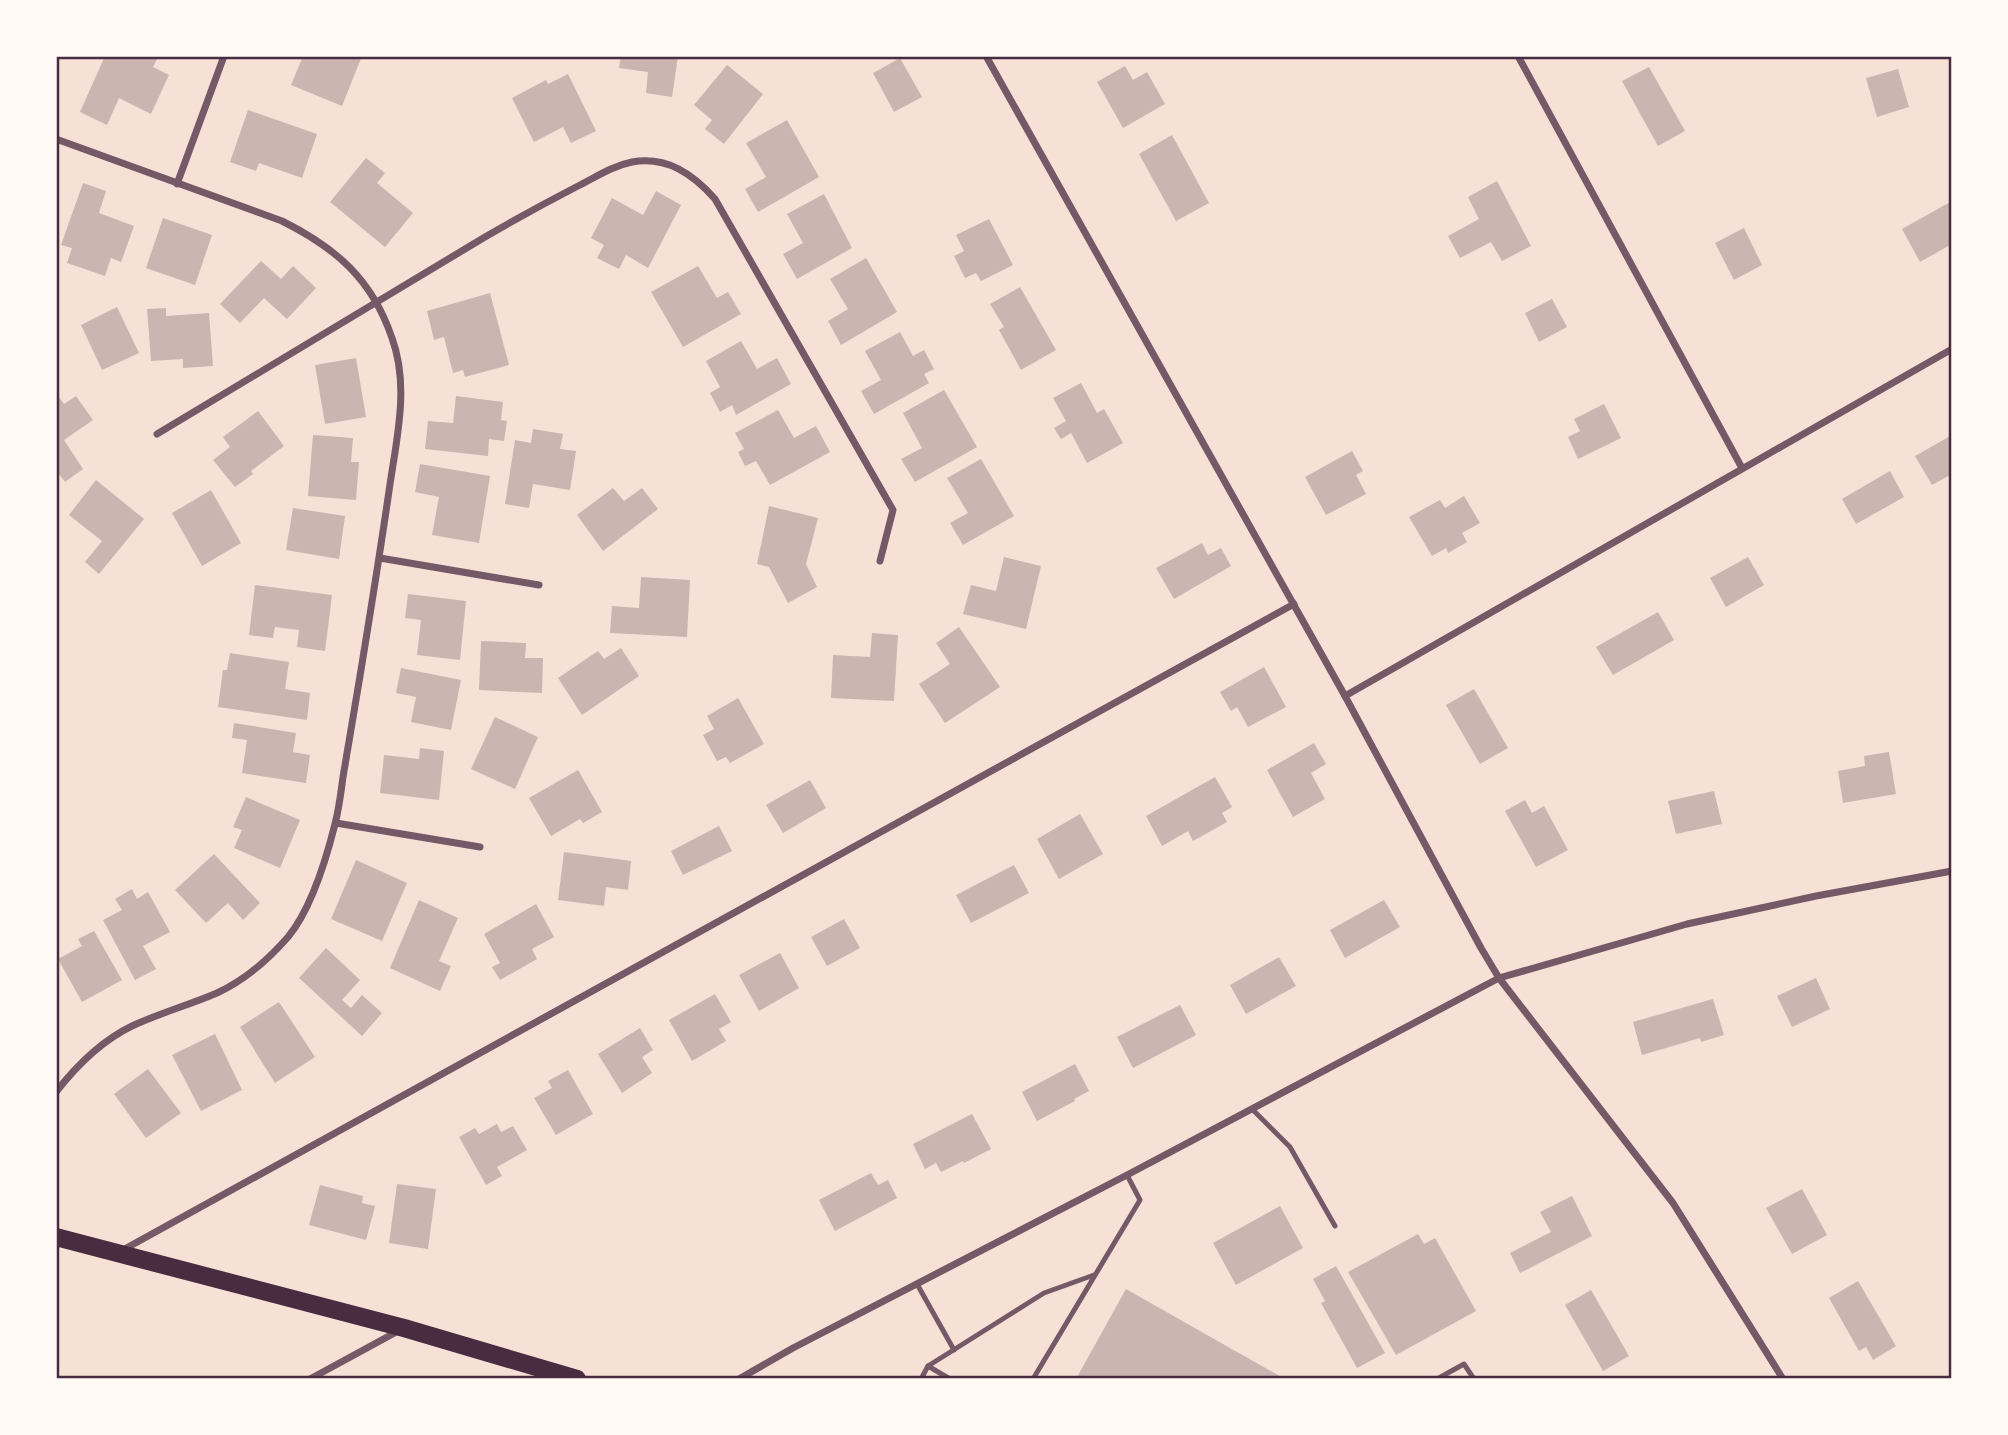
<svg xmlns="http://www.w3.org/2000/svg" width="2008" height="1435" viewBox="0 0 2008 1435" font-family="Roboto,sans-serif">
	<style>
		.building { fill: #ccb4b1 }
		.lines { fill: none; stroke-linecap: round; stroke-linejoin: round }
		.service { stroke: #755966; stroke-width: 5 }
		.minor { stroke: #755966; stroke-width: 7 }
		.primary { stroke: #4a2c40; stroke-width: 18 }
		.neatline { fill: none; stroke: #4a2c40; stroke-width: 2.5 }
	</style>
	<rect width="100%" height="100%" fill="#f7e1d7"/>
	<g class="building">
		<path d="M105,56L158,57L153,67L169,75L151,114L119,98L107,125L80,112Z"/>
		<path d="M303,56H362L342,106L291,85Z"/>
		<path d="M621,56H678L672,97L646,93L648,72L619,68Z"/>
		<path d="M900,58L922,97L894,112L873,73Z"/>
		<path d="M727,65L763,94L724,144L705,129L712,120L694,105Z"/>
		<path d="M1125,66L1133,80L1147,72L1165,104L1123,128L1097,82Z"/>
		<path d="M1649,67L1685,131L1658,146L1622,81Z"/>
		<path d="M1898,69L1909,107L1877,117L1866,78Z"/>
		<path d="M568,74L596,131L571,143L563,127L534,142L512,98L546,80L548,84Z"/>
		<path d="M248,110L317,134L302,178L259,163L256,171L230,162Z"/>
		<path d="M787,120L819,177L758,212L745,189L766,177L746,143Z"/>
		<path d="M1172,135L1209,203L1176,221L1139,154Z"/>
		<path d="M366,158L385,173L377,183L413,213L385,247L330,202Z"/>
		<path d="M1497,181L1531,246L1502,261L1491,242L1460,258L1448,236L1479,219L1468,197Z"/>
		<path d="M83,183L106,191L99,213L134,226L121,262L111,258L105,276L67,263L72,248L61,245Z"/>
		<path d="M656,191L681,205L648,268L626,255L619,269L597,258L604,245L591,238L612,198L643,215Z"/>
		<path d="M824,194L852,248L797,279L783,254L803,243L787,214Z"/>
		<path d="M1952,201V244L1920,262L1902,229Z"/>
		<path d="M163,218L212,235L195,285L146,268Z"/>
		<path d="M989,219L1013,265L981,281L976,273L965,278L954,256L964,251L956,235Z"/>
		<path d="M1744,228L1762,265L1734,280L1715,243Z"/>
		<path d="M866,258L897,312L841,345L828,321L848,309L830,279Z"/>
		<path d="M261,261L281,279L293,266L316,288L287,319L264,298L240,323L220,304Z"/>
		<path d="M698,266L717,298L728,292L741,314L683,347L651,292Z"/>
		<path d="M1020,287L1056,350L1021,370L999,330L1004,327L990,304Z"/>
		<path d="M490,293L509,365L465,377L463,370L453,373L444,337L434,340L427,311Z"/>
		<path d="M1552,299L1567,327L1539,342L1525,313Z"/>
		<path d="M117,307L139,353L102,370L81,325Z"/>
		<path d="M166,308V316L209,313L213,366L183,368V359L151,361L147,309Z"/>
		<path d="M900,332L913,356L924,350L934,369L924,374L929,383L874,414L861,391L881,380L865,351Z"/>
		<path d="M741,341L757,369L777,358L791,384L736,415L732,405L720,412L710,393L720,387L706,361Z"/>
		<path d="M356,358L366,417L325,424L315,365Z"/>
		<path d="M1081,383L1097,413L1104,409L1123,443L1087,463L1071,433L1061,439L1054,428L1066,421L1053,398Z"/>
		<path d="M944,390L977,447L915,482L901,459L922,448L903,413Z"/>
		<path d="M56,393L64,404L76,396L93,420L64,440L83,469L65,482L56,470Z"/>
		<path d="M456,396L503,402L501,420L507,421L504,441L489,439L488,456L425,449L428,421L453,423Z"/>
		<path d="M1604,404L1621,438L1578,459L1568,437L1580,431L1574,419Z"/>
		<path d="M778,410L794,438L816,426L830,452L770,485L756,461L745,466L738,452L744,449L735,433Z"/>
		<path d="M258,411L284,446L251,471L253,474L235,487L213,460L230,447L223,437Z"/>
		<path d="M533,429L563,434L560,449L576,451L570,490L533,484L529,508L505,504L515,440L531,443Z"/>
		<path d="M313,435L353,438L351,462H359L356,500L308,496Z"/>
		<path d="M1952,435V474L1932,485L1915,456Z"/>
		<path d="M1352,451L1363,471L1356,475L1366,494L1326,515L1305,477Z"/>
		<path d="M981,459L1014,516L963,545L950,523L968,513L947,478Z"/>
		<path d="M420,464L490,476L479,543L432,535L439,497L415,492Z"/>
		<path d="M1890,471L1904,497L1856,524L1842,499Z"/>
		<path d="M96,480L144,519L99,574L85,562L102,541L69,515Z"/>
		<path d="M613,488L624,501L642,488L658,509L603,551L577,515Z"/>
		<path d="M211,490L241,543L202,566L172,513Z"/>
		<path d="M1464,496L1480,523L1462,533L1467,542L1448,553L1446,548L1432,556L1409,517L1440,500L1445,508Z"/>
		<path d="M769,506L818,518L806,564L817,587L788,603L769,567L757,564Z"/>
		<path d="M293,508L345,516L339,559L286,550Z"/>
		<path d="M1202,543L1208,555L1221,548L1231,566L1174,599L1156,568Z"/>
		<path d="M1004,557L1041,566L1026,629L963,614L971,585L996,591Z"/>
		<path d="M1748,557L1764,585L1726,607L1710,578Z"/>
		<path d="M641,577L690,580L687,637L610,633L612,606L639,608Z"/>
		<path d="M255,585L332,595L325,651L297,647L299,630L275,627L273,638L249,635Z"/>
		<path d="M408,594L466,601L460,660L417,655L421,620L405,618Z"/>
		<path d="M1658,612L1674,640L1613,675L1596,647Z"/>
		<path d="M959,627L1000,687L945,723L919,684L950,664L936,643Z"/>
		<path d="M872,633L898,635L894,701L831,698L833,655L870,657Z"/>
		<path d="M481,641L526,643L525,658H543L542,693L479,690Z"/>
		<path d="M621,648L639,676L582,715L558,678L598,651L604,659Z"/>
		<path d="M230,653L289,662L285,689L310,693L307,720L218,707L223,670H227Z"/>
		<path d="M1264,667L1286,707L1248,727L1237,707L1231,711L1220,692Z"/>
		<path d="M401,668L461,680L451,730L411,722L416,697L396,693Z"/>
		<path d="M1474,689L1508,748L1480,764L1446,705Z"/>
		<path d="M738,698L764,744L730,763L726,757L717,761L703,735L714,729L707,716Z"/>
		<path d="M495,717L538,737L515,789L471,769Z"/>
		<path d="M234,723L296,733L293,752L310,755L306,783L242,773L247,740L232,738Z"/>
		<path d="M1314,743L1326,764L1311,773L1325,799L1293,817L1267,770Z"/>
		<path d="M420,748L444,751L439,800L380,793L384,755L419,759Z"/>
		<path d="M1889,752L1896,794L1843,803L1838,771L1865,766L1864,756Z"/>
		<path d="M578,770L602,812L583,823L580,819L551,836L529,798Z"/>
		<path d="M1215,777L1232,807L1222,813L1227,822L1193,841L1188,831L1162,846L1146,816Z"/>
		<path d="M810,780L826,808L783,833L766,805Z"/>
		<path d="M1714,791L1722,824L1676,834L1668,801Z"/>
		<path d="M246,797L300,820L280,868L234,848L242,830L233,827Z"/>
		<path d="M1525,800L1532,813L1544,806L1568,850L1536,867L1505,811Z"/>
		<path d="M1080,814L1103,854L1059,879L1037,839Z"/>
		<path d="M719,826L732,851L683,875L671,851Z"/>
		<path d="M564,852L631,861L628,890L606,887L604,906L558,900Z"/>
		<path d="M214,854L260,903L243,920L228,903L206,923L175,890Z"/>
		<path d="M356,860L407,883L382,941L331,919Z"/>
		<path d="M1014,865L1029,893L971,923L956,895Z"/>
		<path d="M132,889L137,899L148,892L170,932L143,946L156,969L135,980L103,920L122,910L115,899Z"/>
		<path d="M419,900L458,918L439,961L451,966L440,991L390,968Z"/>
		<path d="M1384,900L1400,927L1345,958L1330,930Z"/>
		<path d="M536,904L554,937L532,949L537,959L500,980L492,967L500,963L484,934Z"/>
		<path d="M844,919L860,948L827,966L811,937Z"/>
		<path d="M94,931L122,980L82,1002L58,959L82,946L78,939Z"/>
		<path d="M326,948L360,980L342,1000L351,1008L362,995L382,1013L362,1036L299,978Z"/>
		<path d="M780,953L799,988L759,1011L739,975Z"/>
		<path d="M1279,957L1296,986L1246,1014L1230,985Z"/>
		<path d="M1816,978L1830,1009L1792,1027L1777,996Z"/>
		<path d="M715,994L731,1022L719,1029L726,1041L692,1061L669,1020Z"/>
		<path d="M1713,999L1724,1035L1701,1042L1700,1038L1642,1055L1633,1022Z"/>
		<path d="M279,1002L315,1057L275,1083L240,1027Z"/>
		<path d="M1180,1005L1196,1035L1133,1068L1117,1037Z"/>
		<path d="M640,1028L653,1050L642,1057L652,1073L622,1093L598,1054Z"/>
		<path d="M215,1034L242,1090L201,1111L172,1055Z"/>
		<path d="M1075,1064L1089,1091L1074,1099L1075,1101L1037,1121L1022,1092Z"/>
		<path d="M148,1069L181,1113L146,1138L114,1094Z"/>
		<path d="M568,1070L593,1114L556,1135L534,1098L552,1088L548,1081Z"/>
		<path d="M972,1114L991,1149L964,1163L963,1161L941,1172L936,1163L925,1169L913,1144Z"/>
		<path d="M497,1124L501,1132L513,1126L527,1150L497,1167L502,1176L486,1185L459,1137L475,1128L479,1134Z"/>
		<path d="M871,1173L878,1185L888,1180L897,1198L835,1231L819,1200Z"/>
		<path d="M397,1184L436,1189L428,1249L389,1243Z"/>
		<path d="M320,1185L363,1196L362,1203L375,1206L366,1240L309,1225Z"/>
		<path d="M1802,1189L1827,1235L1792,1254L1766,1208Z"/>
		<path d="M1572,1196L1592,1236L1520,1273L1510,1253L1551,1232L1540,1212Z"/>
		<path d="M1280,1206L1303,1248L1236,1285L1213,1243Z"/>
		<path d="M1418,1234L1424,1244L1435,1238L1476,1311L1396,1355L1348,1272Z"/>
		<path d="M1336,1266L1385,1353L1357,1368L1321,1303L1325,1301L1313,1279Z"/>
		<path d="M1858,1281L1896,1346L1873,1360L1866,1347L1859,1351L1829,1298Z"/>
		<path d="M1126,1289L1285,1379H1076Z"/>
		<path d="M1591,1290L1629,1356L1603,1371L1565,1305Z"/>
	</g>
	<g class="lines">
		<g class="service">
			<path d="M1252,1109L1290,1147L1335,1226"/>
			<path d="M917,1284L954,1350"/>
			<path d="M928,1366L950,1379"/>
			<path d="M921,1379L928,1366L1044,1293L1094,1275"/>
			<path d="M1033,1379L1140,1200L1127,1175"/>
			<path d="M1437,1379L1464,1364L1474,1379"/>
		</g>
		<g class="minor">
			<path d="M986,56L1345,696L1481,948L1499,978L1673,1203L1783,1379"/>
			<path d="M1518,56L1742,468"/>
			<path d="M56,139L282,221C336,248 372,279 392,338C410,387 396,441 389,491C380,553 370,615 360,676C354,710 349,743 343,777C341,792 339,809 335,824C326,860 312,908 288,937C268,960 245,980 217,993C189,1005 160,1013 132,1026C101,1041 77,1065 56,1092"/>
			<path d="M177,184L224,56"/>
			<path d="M157,434C266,368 375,302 485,237C516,219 547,202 578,186C596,177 612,166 632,162C667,156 693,174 715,199L893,510L880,561"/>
			<path d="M380,558L539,585"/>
			<path d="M1345,696L1952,349"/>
			<path d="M336,823L480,847"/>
			<path d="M121,1251L1294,604"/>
			<path d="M310,1379L400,1330"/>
			<path d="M739,1379L793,1348L1127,1175L1499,978L1687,924L1816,896L1952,871"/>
		</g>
		<path class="primary" d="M56,1237L404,1328L577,1379"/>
	</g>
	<rect width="2008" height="1435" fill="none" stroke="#fffaf5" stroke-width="116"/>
	<rect x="58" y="58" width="1892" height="1319" class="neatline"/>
</svg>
